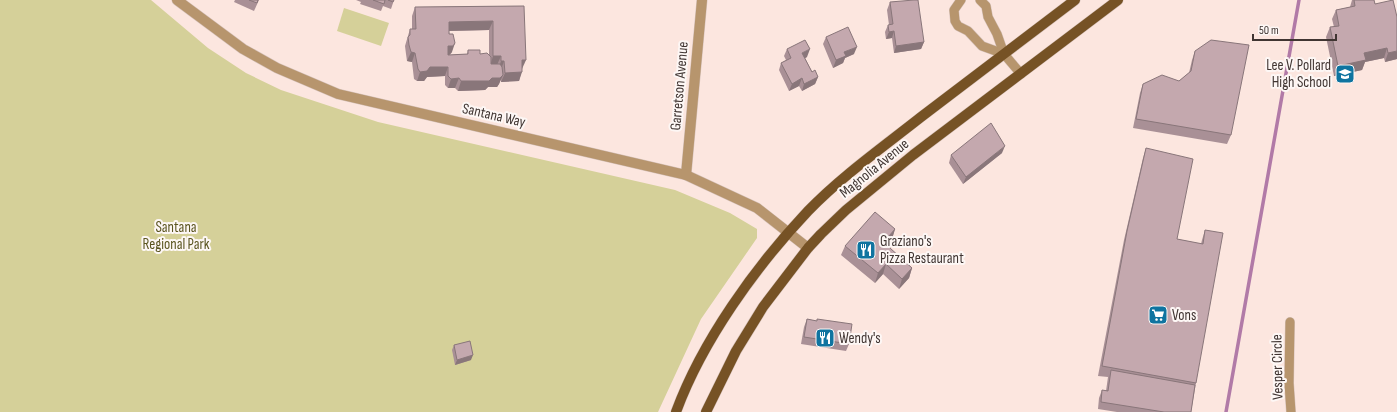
<svg xmlns="http://www.w3.org/2000/svg" width="1397" height="412" viewBox="0 0 1397 412" font-family="'Sofia Sans Condensed',sans-serif">
	<style>
		.green { fill: #d5d099 }
		.lines { fill: none; stroke-linecap: round; stroke-linejoin: round }
		.stream { stroke: #b17aa7; stroke-width: 3.5 }
		.minor-casing { stroke: #d6c3bc; stroke-width: 10 }
		.tertiary-casing { stroke: #d6c3bc; stroke-width: 11 }
		.primary-casing { stroke: #d6c3bc; stroke-width: 11 }
		.minor { stroke: #b7956d; stroke-width: 9 }
		.tertiary { stroke: #b7956d; stroke-width: 10 }
		.primary { stroke: #765225; stroke-width: 10 }
		.wall { fill: #a99096; fill-rule: evenodd }
		.shaded-wall { fill: #89767a }
		.building { fill: #c4a8ae; stroke: #89767a }
		.labels { text-anchor: middle; stroke-width: 4; stroke-linejoin: round; paint-order: stroke }
		.poi-label { font-size: 15px; fill: #403532; stroke: #fdf7f5; text-anchor: start }
		.street-label { font-size: 15px; fill: #403532; stroke: #fdf7f5 }
		.park-label { font-size: 15px; fill: #5b5520; stroke: #fdf7f5 }
	</style>
	<rect width="100%" height="100%" fill="#fce6df"/>
	<g class="green">
		<path d="M0,0H151L208,48L246,73L281,90L378,122L675,190L730,213L757,229V238L701,319L658,412H0Z"/>
		<path d="M344,8L389,23L381,46L337,31Z"/>
	</g>
	<g class="lines">
		<path class="stream" d="M1226,412L1299,0"/>
		<g class="minor-casing">
			<g id="minor">
				<path d="M961,0L954,10L955,21L958,26L968,31L982,46L1004,54"/>
				<path d="M980,0L986,6L988,17L997,34L1004,54L1021,74"/>
				<path d="M1290,322L1289,383L1291,412"/>
			</g>
		</g>
		<g class="tertiary-casing">
			<g id="tertiary">
				<path d="M177,0L243,49L277,68L338,94L686,175L757,208L808,248"/>
				<path d="M686,175L702,0"/>
			</g>
		</g>
		<g class="primary-casing">
			<g id="primary">
				<path d="M676,412C702,341 756,266 808,211C842,176 883,147 921,117C973,78 1024,39 1075,0"/>
				<path d="M706,412L736,351L763,307L808,248L821,234L846,210L913,155L1118,0"/>
			</g>
		</g>
		<use href="#minor" class="minor"/>
		<use href="#tertiary" class="tertiary"/>
		<use href="#primary" class="primary"/>
	</g>
	<g class="wall">
		<path d="M235,0H259L254,11L234,2Z"/>
		<path d="M356,0H394L391,9L383,6L381,11L360,4L361,2Z"/>
		<path d="M1352,0H1374L1375,4L1397,59L1385,62L1384,58L1365,62L1362,70L1334,76L1326,37L1330,27H1334L1332,19L1336,10L1350,7Z"/>
		<path d="M890,2L924,42L921,49L894,53L892,38L886,39L885,32L888,25H889L887,10Z"/>
		<path d="M524,6L522,69L519,81L501,82V79L499,84L497,87H488L485,90L458,91L455,88H448L445,85V76L427,77L424,81H417L414,79L412,62L407,61L406,54L405,46L410,29H412V16L415,7ZM489,30V56L480,54L468,50L467,54L450,55L452,52L449,31Z"/>
		<path d="M826,37L854,54L845,58L843,63L833,68L823,44Z"/>
		<path d="M787,49L807,57L805,58L812,72L818,77L815,84L802,91L799,86L789,91L779,70L781,63L786,60L784,56Z"/>
		<path d="M1195,51L1231,135L1227,144L1133,128L1140,93L1143,84L1179,81L1189,73L1192,60Z"/>
		<path d="M1146,148L1177,239L1201,244L1202,240L1205,230L1196,383L1191,412H1117L1098,409L1099,398L1102,390L1106,391L1108,377L1098,376L1124,240L1143,158Z"/>
		<path d="M1002,153L963,184L949,163L951,155Z"/>
		<path d="M895,229L892,239L890,241V248L912,268L909,278L899,289L883,274L875,283L841,255L845,246Z"/>
		<path d="M807,319L817,321V319L849,344L846,351L801,344L804,327Z"/>
		<path d="M454,345L471,360L455,365L452,350Z"/>
	</g>
	<g class="shaded-wall">
		<path d="M493,21L489,30L445,31L449,22Z"/>
		<path d="M894,31L892,38L886,39L889,32Z"/>
		<path d="M924,42L921,49L894,53L896,46Z"/>
		<path d="M455,43L452,52L449,55H444L448,46Z"/>
		<path d="M857,47L854,54L845,58L843,63L833,68L836,60L844,52Z"/>
		<path d="M1387,48L1384,58L1365,62L1362,70L1334,76L1338,66L1364,53Z"/>
		<path d="M810,49L807,57L800,61L802,53Z"/>
		<path d="M1397,51V59L1385,62L1388,53Z"/>
		<path d="M411,52L415,53L412,62L407,61Z"/>
		<path d="M493,56H501L497,65L490,66Z"/>
		<path d="M522,60H526L522,69Z"/>
		<path d="M501,61H504L501,70H498Z"/>
		<path d="M430,67H448L445,76L427,77L424,81H417L420,72Z"/>
		<path d="M522,72L519,81L501,82L505,73Z"/>
		<path d="M503,75L499,84L497,87H488L485,90L458,91L461,81Z"/>
		<path d="M818,77L815,84L802,91L804,84Z"/>
		<path d="M459,78L455,88H448L451,79Z"/>
		<path d="M802,78L799,86L789,91L792,84Z"/>
		<path d="M1005,146L1002,153L963,184L966,177Z"/>
		<path d="M895,229L892,239L886,245L889,236Z"/>
		<path d="M886,264L883,274L875,283L878,273Z"/>
		<path d="M912,268L909,278L899,289L902,279Z"/>
		<path d="M473,355L471,360L455,365L457,360Z"/>
	</g>
	<g class="building">
		<path d="M249,0H258L257,3Z"/>
		<path d="M373,0H385L384,4Z"/>
		<path d="M388,0H394L393,2Z"/>
		<path d="M914,0H918L924,42L896,46L894,31L889,32L888,25L893,24L890,2Z"/>
		<path d="M1354,0H1374L1375,4L1393,0L1397,17V51L1388,53L1387,48L1364,53L1366,60L1338,66L1330,27L1339,26L1336,10L1355,6Z"/>
		<path d="M524,6L526,60H522V72L505,73L504,61H501V56H493V21L449,22V34H453L455,43L453,46H448V55L468,54V50H480V54L487,53L491,57V64H500L502,67L503,75L500,78H492L489,81H461L459,78L451,79L448,76V67H430L427,71L420,72L418,69L415,53L411,52L409,45L408,37L410,35V29H416L415,7Z"/>
		<path d="M848,27L857,47L844,52L846,56L836,60L826,37Z"/>
		<path d="M805,40L810,49L802,53L812,72L815,70L818,77L804,84L802,78L792,84L781,63L791,58L787,49Z"/>
		<path d="M1211,40L1249,45L1231,135L1136,119L1143,84L1162,75L1179,81L1191,71L1195,51Z"/>
		<path d="M991,123L1005,146L966,177L951,155Z"/>
		<path d="M1146,148L1193,159L1177,239L1203,244L1205,230L1223,233L1196,383L1102,366L1127,231Z"/>
		<path d="M875,212L895,229L889,236L890,248L912,268L902,279L886,264L878,273L845,246Z"/>
		<path d="M807,319L817,321V319L852,324L849,344L804,337Z"/>
		<path d="M470,341L473,355L457,360L454,345Z"/>
		<path d="M1111,370L1195,385L1191,412H1164L1101,402L1102,390L1108,391Z"/>
	</g>
	<defs>
		<g id="school-square" transform="scale(1)"><rect x="-9" y="-9" width="18" height="18" rx="4" fill="#0f74a0" stroke="#fdf7f5"/><path d="M0-5L7-2L0 1L-7-2ZM-4 1L0 2.5L4 1V4Q0 6-4 4Z" fill="#fff"/></g>
		<g id="restaurant-square" transform="scale(1)"><rect x="-9" y="-9" width="18" height="18" rx="4" fill="#0f74a0" stroke="#fdf7f5"/><path d="M-5-6h1v4h1v-4h1v4h1v-4h1v5L-1.5 .5V6h-2V.5L-5-1ZM5-6V6H3V1.5H1.5Q1.5-4 5-6Z" fill="#fff"/></g>
		<g id="supermarket-square" transform="scale(1)"><rect x="-9" y="-9" width="18" height="18" rx="4" fill="#0f74a0" stroke="#fdf7f5"/><path d="M-6-5.5h2.5l.6 2H6L4.5 2H-2.5L-4.4-4H-6ZM-1.5 3.2a1.3 1.3 0 1 0 .1 0ZM3 3.2a1.3 1.3 0 1 0 .1 0Z" fill="#fff"/></g>
	</defs>
	<g fill-rule="evenodd">
		<use href="#school-square" x="1345" y="74"/>
		<use href="#restaurant-square" x="866" y="250"/>
		<use href="#supermarket-square" x="1158" y="315"/>
		<use href="#restaurant-square" x="825" y="338"/>
	</g>
	<g class="labels">
		<g class="poi-label">
			<text x="1331" y="70" text-anchor="end">Lee V. Pollard<tspan x="1331" dy="17">High School</tspan></text>
			<text x="880" y="246">Graziano's<tspan x="880" dy="17">Pizza Restaurant</tspan></text>
			<text x="1172" y="320">Vons</text>
			<text x="839" y="343">Wendy's</text>
		</g>
		<g class="street-label">
			<text transform="translate(679 86) rotate(-85)" y="5">Garretson Avenue</text>
			<text transform="translate(494 115) rotate(13)" y="5">Santana Way</text>
			<text transform="translate(874 168) rotate(-39)" y="5">Magnolia Avenue</text>
			<text transform="translate(1277 367) rotate(-91)" y="5">Vesper Circle</text>
		</g>
		<g class="park-label">
			<text x="176" y="232">Santana<tspan x="176" dy="17">Regional Park</tspan></text>
		</g>
	</g>
	<path d="M1253 34v6h83v-6" fill="none" stroke="#403532" stroke-width="2"/>
	<text x="1259" y="34" font-size="12" fill="#403532" stroke="#fdf7f5" stroke-width="3" paint-order="stroke">50 m</text>
</svg>
